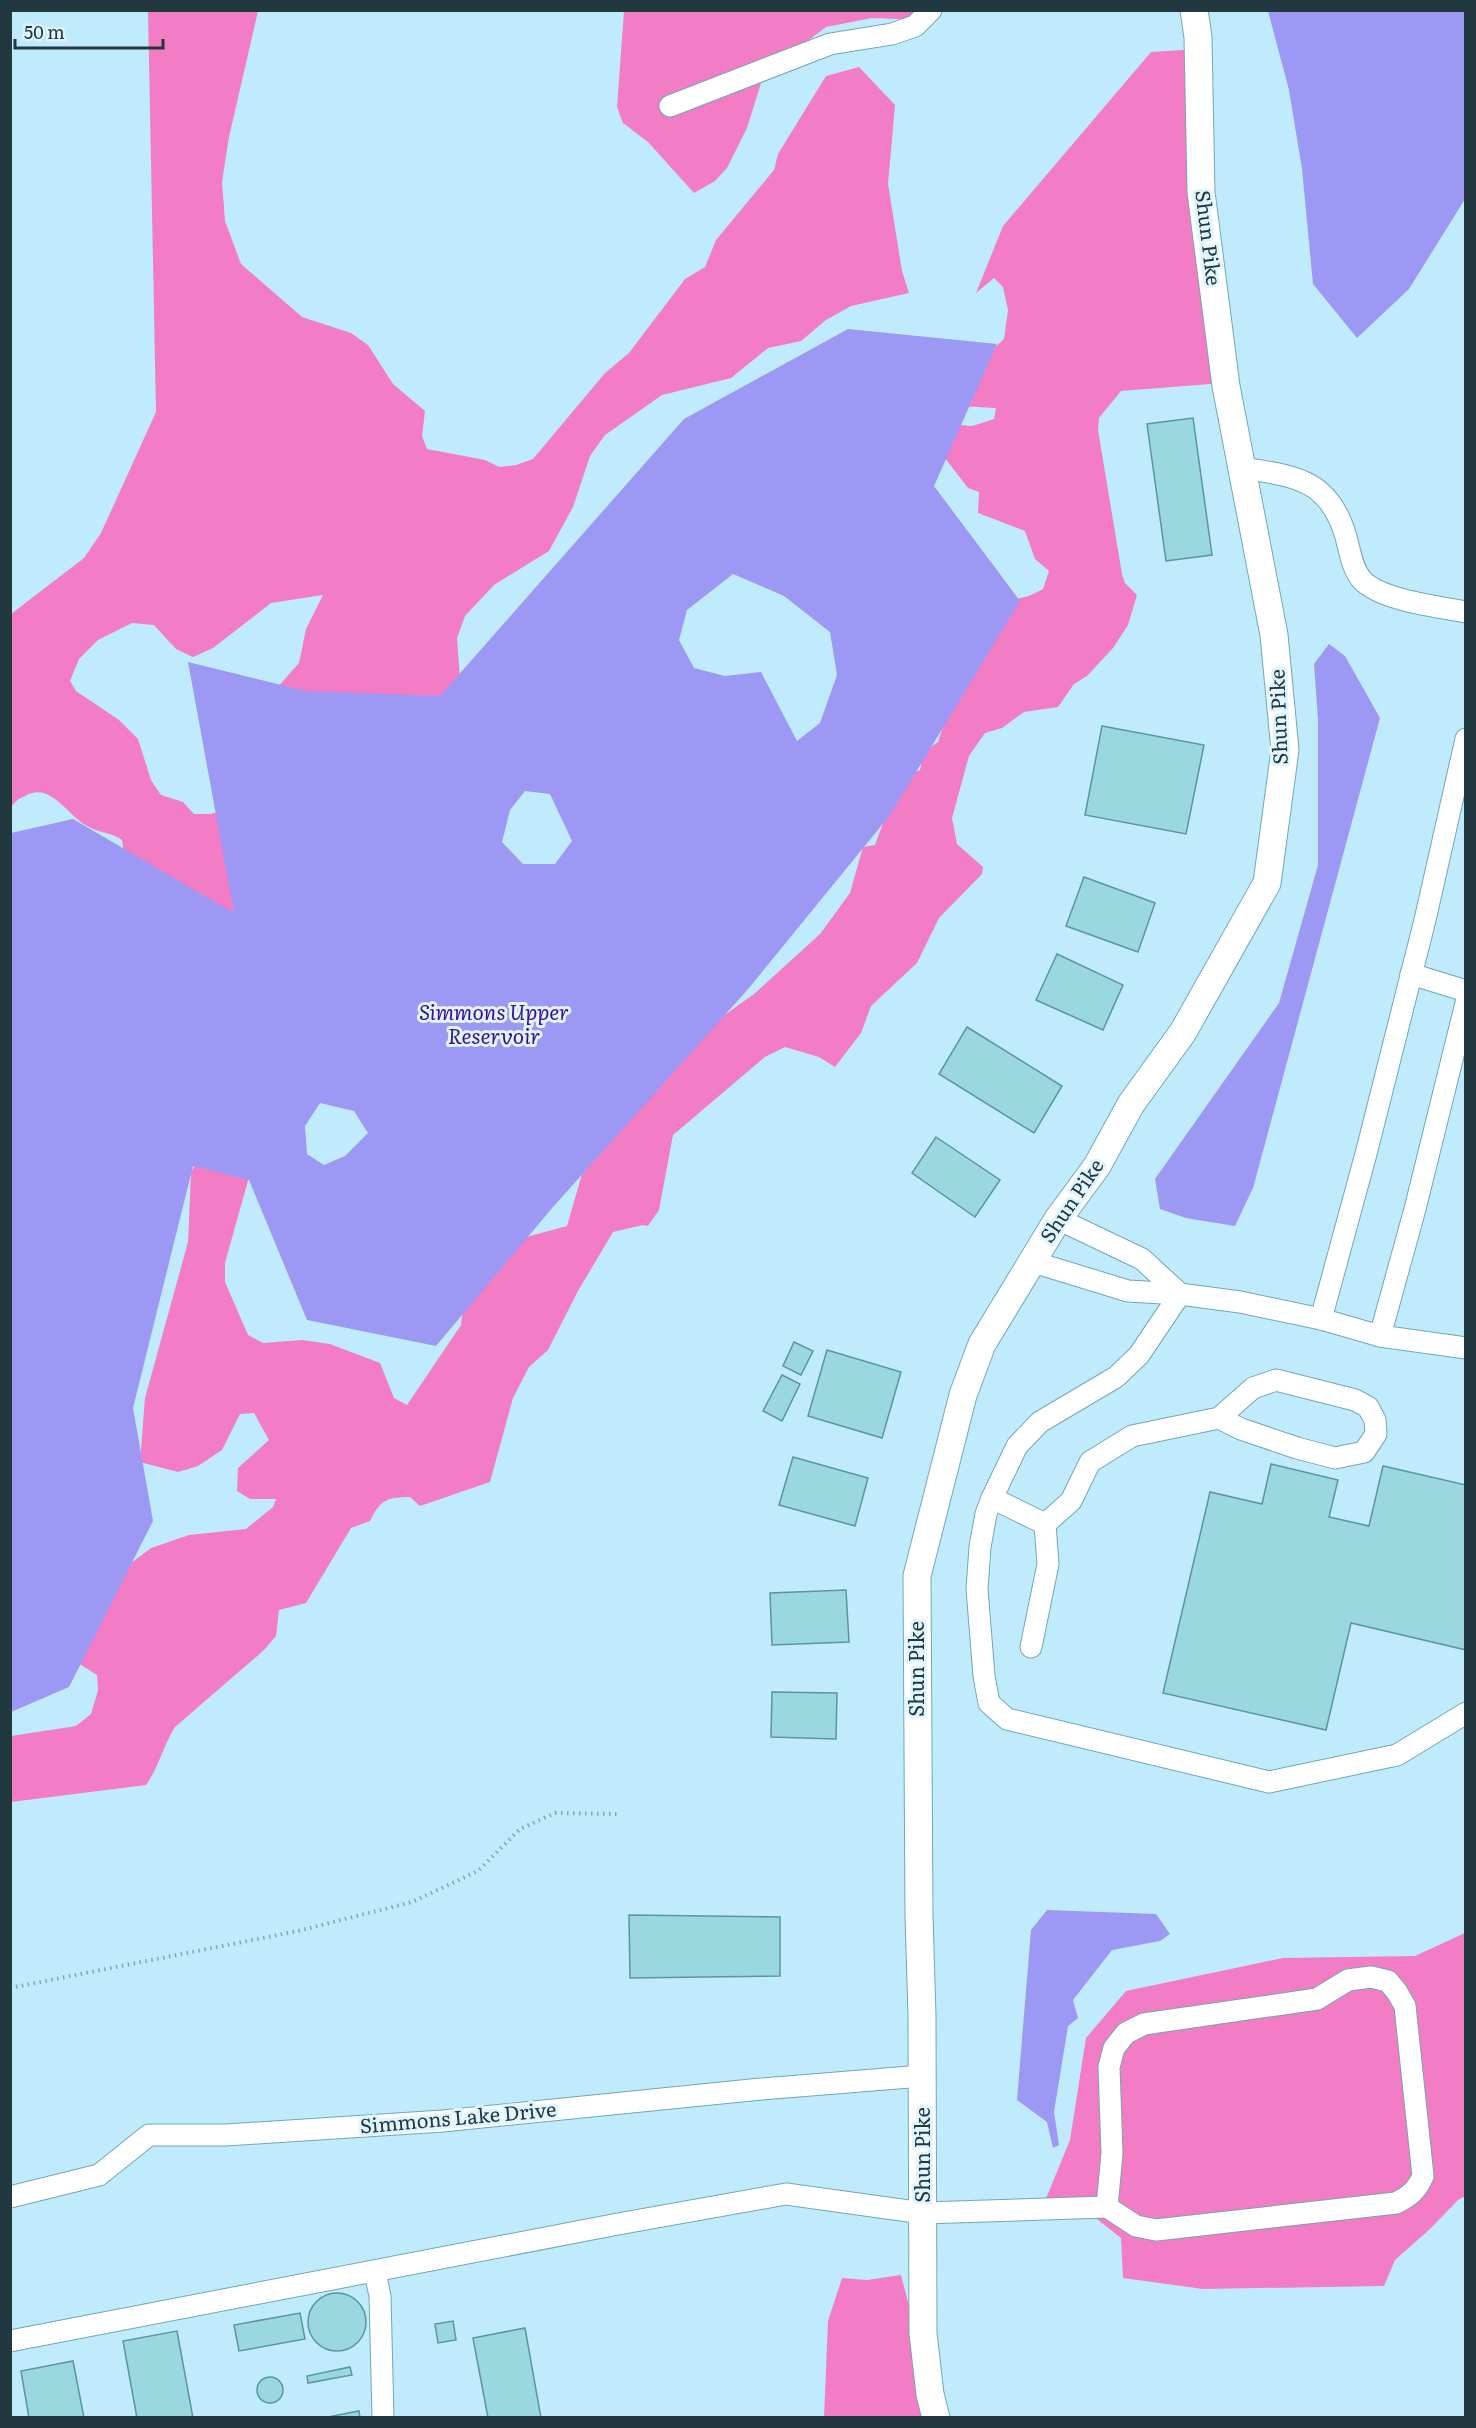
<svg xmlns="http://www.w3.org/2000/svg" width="1476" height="2428" viewBox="0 0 1476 2428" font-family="Literata,serif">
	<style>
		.forest { fill: #f27dc4 }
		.water { fill: #9c98f4; fill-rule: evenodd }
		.building { fill: #9ad7de; stroke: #5a969c; stroke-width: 1.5 }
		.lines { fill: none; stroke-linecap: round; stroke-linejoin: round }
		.minor-casing { stroke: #72a6bb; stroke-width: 23 }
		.major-casing { stroke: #72a6bb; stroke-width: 29 }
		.path { stroke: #82a5b4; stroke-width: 4; stroke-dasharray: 1.5 4.5; stroke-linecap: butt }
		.minor { stroke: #fff; stroke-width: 21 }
		.major { stroke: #fff; stroke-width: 27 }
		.labels { text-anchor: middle; stroke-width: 6; stroke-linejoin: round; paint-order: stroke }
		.street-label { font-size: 20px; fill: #223841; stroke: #e0f5fd }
		.water-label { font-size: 21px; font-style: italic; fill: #3a0d98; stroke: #e0f5fd }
	</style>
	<rect width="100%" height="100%" fill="#c0ebfd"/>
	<g class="forest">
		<path d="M148,11H258L229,137L222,182L225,221L241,264L302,317L351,333L368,345L393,384L425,411L422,436L427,449L485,460L499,467L516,465L533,459L605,373L629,353L685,279L705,267L716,240L774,170L778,154L826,76L859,67L895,105L888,184L902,271L909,293L851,306L826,320L801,341L768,348L731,378L662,395L605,435L590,456L573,507L549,551L494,585L465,616L457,638L460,680L439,707L253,715L299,663L306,629L323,595L271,603L213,648L193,657L176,649L154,625L132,623L98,640L79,659L70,681L76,691L119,720L138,739L151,780L161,795L183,802L194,814H210L226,810L234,912L215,940L128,879L122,840C112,832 98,833 87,826C67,815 50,781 25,796C18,799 14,802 11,808V614L84,558L101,533L156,412Z"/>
		<path d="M624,11H939L925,20L872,18L826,27L768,71L762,80L747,128L727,168L715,181L694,193L648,142L623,123L617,107Z"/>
		<path d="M1198,49L1223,383L1121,391L1099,418L1098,430L1122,574L1125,583L1137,595L1128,625L1113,648L1087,676L1074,684L1058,707L1024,712L1002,728L985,733L969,756L952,818L957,844L983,867L982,874L939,918L917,963L871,1006L861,1033L835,1067L819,1057L785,1047L765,1057L673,1135L659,1210L648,1226L643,1225L613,1232L578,1291L548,1350L529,1367L513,1398L490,1482L420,1506L410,1497C387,1497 380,1500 370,1521L351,1528L306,1603L279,1610L276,1636L264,1650L175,1727C163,1746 159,1767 146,1785L11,1802V1736L76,1726L91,1714L98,1690L97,1675L70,1658L118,1573L151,1548L189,1535L246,1529L273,1507L276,1499H250L237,1491L238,1468L269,1440L254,1413L240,1414L222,1450L198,1466L178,1472L140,1462L145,1398L188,1242L191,1172L205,1149L254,1159L225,1263V1282L248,1335L263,1343L302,1340L330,1344L380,1363L394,1398L407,1405L461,1325L466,1284L486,1248L567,1226L582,1174L698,1034L754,994L820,934L850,893L863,847L875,845L900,777L920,770L924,752L938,742L982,607L1029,596L1043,589L1049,571L1035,559L1025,531L978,513L979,492L968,488L945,458L895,420L972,426L994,419L996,408L958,406L962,386H978L980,361L1004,339L1008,310L1003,287L994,278L976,293L1003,226L1151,52Z"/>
		<path d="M1465,1933V2196L1458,2200L1430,2229L1395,2260L1384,2286L1203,2289L1123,2278L1121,2238L1088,2212L1045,2201L1070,2140L1086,2038L1126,1991L1283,1958L1415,1956Z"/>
		<path d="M901,2275L938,2417L824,2418L828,2321L842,2278L867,2280Z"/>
	</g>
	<g class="water">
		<path d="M1268,11H1465V199L1409,289L1357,338L1313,284L1302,169L1289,90Z"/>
		<path d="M848,329L997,344L934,486L1020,601L890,815L749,988L553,1207L436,1346L307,1320L249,1180L193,1166L133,1408L153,1521L69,1687L11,1712V833L73,819L234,913L188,662L306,691L440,696L684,419ZM733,574L784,596L830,632L837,675L820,723L797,741L761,672L725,676L694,668L679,640L687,610ZM525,791L550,794L572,841L555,864H523L502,842L510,810ZM320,1103L354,1111L368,1133L345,1156L324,1165L307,1154L305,1126Z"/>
		<path d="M1329,644L1345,656L1380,718L1253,1188L1235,1226L1186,1218L1160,1209L1155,1179L1279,1003L1318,865V720L1314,664Z"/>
		<path d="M1047,1910L1156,1914L1170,1934L1160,1941L1112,1950L1073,2000L1078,2018L1068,2026L1054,2112L1059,2145L1053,2148L1047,2122L1017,2100L1031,1930Z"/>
	</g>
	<g class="building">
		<path d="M1193,418L1212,555L1166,561L1147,424Z"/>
		<path d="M1102,726L1204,745L1186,834L1085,815Z"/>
		<path d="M1084,877L1155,903L1138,952L1066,926Z"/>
		<path d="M1057,954L1123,985L1103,1030L1036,1000Z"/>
		<path d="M967,1027L1062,1086L1034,1133L939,1074Z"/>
		<path d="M936,1137L1000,1180L975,1217L912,1173Z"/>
		<path d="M794,1342L813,1351L801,1375L783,1366Z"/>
		<path d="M827,1350L901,1372L882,1438L808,1416Z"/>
		<path d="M782,1375L800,1384L782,1421L763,1411Z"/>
		<path d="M793,1457L868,1478L855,1526L779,1505Z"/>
		<path d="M1271,1464L1338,1480L1329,1517L1369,1526L1383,1466L1466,1485V1650L1351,1623L1326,1730L1163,1693L1210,1492L1262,1504Z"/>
		<path d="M846,1590L849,1642L772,1645L770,1593Z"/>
		<path d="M772,1692L837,1693L836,1739L771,1737Z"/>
		<path d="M629,1915L780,1917V1976L630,1978Z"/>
		<circle cx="337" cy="2322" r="29"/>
		<path d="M300,2313L305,2339L239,2351L234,2325Z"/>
		<path d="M453,2321L456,2340L438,2343L435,2324Z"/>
		<path d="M525,2328L541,2418H488L473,2338Z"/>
		<path d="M177,2331L193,2418H137L123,2341Z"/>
		<path d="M73,2361L84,2418H29L21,2371Z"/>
		<path d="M350,2367L352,2375L308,2383L307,2376Z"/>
		<circle cx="270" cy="2390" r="13"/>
		<path d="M359,2411L360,2418H323Z"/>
	</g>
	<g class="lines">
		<g class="minor-casing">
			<g id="minor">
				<path d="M670,106L830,44L892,34L915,26L931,10"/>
				<path d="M1241,468C1294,476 1329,478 1346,537C1350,551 1352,569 1362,580C1380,600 1439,607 1466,612"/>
				<path d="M1411,974L1466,991"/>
				<path d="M1058,1219L1142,1259L1180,1294"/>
				<path d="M1033,1262L1128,1291L1180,1294L1240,1302L1321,1319L1380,1336L1466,1348"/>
				<path d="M1180,1294L1139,1355L1116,1377L1040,1422L1017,1446L992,1498L986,1514L980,1547L977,1589L984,1676L989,1703L1007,1719L1269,1782L1397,1755L1466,1713"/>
				<path d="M1321,1319L1367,1150L1425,920L1466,739"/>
				<path d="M1380,1336L1415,1209L1466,1003"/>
				<path d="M992,1498L1045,1524L1071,1501L1090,1462L1132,1436L1219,1418L1253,1388L1276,1380L1355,1400L1368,1407L1375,1420L1376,1434L1364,1452L1335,1458L1297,1448L1241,1429L1219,1418"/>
				<path d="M1031,1647L1048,1564L1045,1524"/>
				<path d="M10,2197L99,2175L149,2135H226L443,2121L761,2089L922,2076"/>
				<path d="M375,2272L380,2296L383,2418"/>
				<path d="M10,2341L618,2224L786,2194L923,2213L1107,2207L1136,2226L1156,2230L1396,2203C1410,2196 1417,2190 1423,2176L1405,2006L1397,1992L1388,1981L1371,1977L1348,1980L1317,1999L1144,2024L1126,2033L1114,2048L1109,2067L1112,2153L1107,2207"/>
			</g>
		</g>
		<g class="major-casing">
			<path id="major" d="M936,2418L930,2394L923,2333L922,2016L919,1916L917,1576L963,1395L982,1344L1058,1219L1097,1166L1131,1104L1183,1032L1267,883L1285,750L1274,635L1226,386L1201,192L1198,37L1194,10"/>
		</g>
		<path class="path" d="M10,1988L298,1931L412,1902L478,1871L520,1829L555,1813L619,1814"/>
		<use href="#minor" class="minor"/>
		<use href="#major" class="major"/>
	</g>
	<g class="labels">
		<g class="street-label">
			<text transform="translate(1208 238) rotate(83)" y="7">Shun Pike</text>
			<text transform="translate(1279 717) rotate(-92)" y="7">Shun Pike</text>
			<text transform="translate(1072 1201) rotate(-56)" y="7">Shun Pike</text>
			<text transform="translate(917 1669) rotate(-90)" y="7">Shun Pike</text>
			<text transform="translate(458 2118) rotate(-5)" y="7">Simmons Lake Drive</text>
			<text transform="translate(923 2155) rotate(-90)" y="7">Shun Pike</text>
		</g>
		<g class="water-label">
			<text x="494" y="1020">Simmons Upper<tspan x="494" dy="24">Reservoir</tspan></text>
		</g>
	</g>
	<rect width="1476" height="2428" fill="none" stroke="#223841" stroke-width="24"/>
	<path d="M15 39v9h148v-9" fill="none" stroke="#223841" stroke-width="3"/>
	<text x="24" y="39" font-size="18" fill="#223841" stroke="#e0f5fd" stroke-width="4.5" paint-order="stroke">50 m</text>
</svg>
